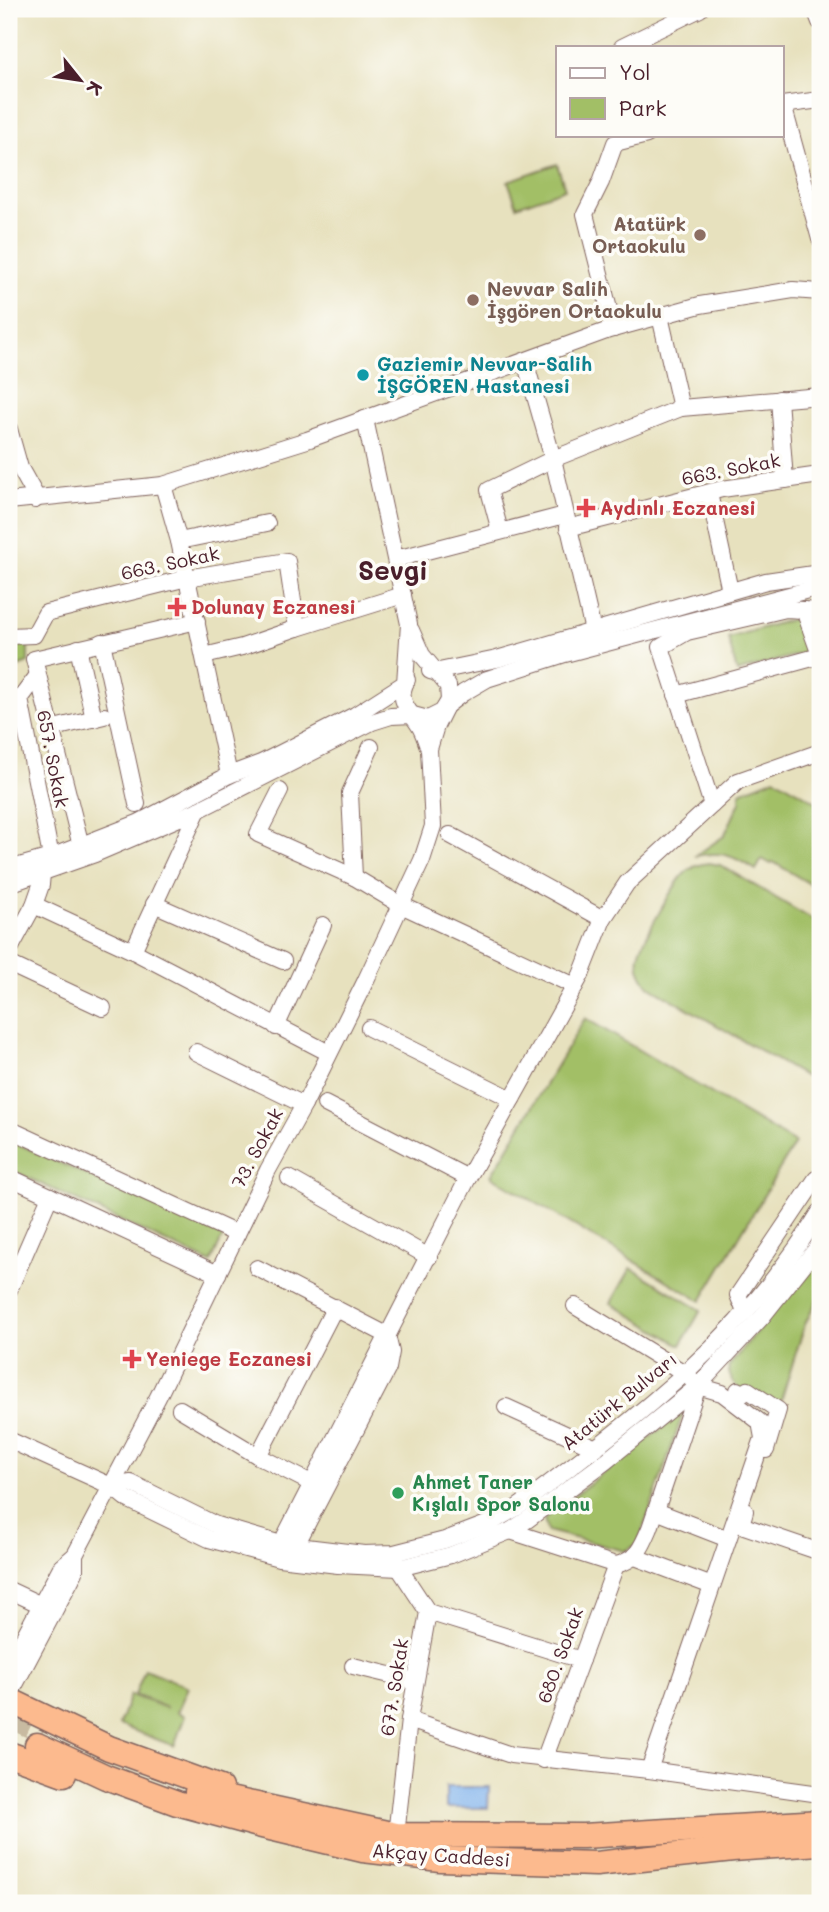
<svg xmlns="http://www.w3.org/2000/svg" width="829" height="1912" viewBox="0 0 829 1912" font-family="Mali,sans-serif">
	<style>
		.green { fill: #a2bf66; stroke: #766f48; stroke-width: 2 }
		.water { fill: #80b2ec; stroke: #65688c; stroke-width: 2 }
		.lines { fill: none; stroke-linecap: round; stroke-linejoin: round }
		.highway-tunnel { stroke: #c8baa1; stroke-width: 24; stroke-dasharray: 24 12; stroke-linecap: butt }
		.minor-casing { stroke: #81635e; stroke-width: 18 }
		.highway-casing { stroke: #81635e; stroke-width: 27 }
		.minor { stroke: #fff; stroke-width: 16 }
		.highway { stroke: #fcba8e; stroke-width: 24 }
		.education-dot { fill: #8d6e63; stroke: #fdfcf7; stroke-width: 2.5 }
		.culture-dot { fill: #0f9aa8; stroke: #fdfcf7; stroke-width: 2.5 }
		.health-dot { fill: #e0444e; stroke: #fdfcf7; stroke-width: 2.5 }
		.leisure-dot { fill: #2e9e5b; stroke: #fdfcf7; stroke-width: 2.5 }
		.labels { text-anchor: middle; stroke-width: 7; stroke-linejoin: round; paint-order: stroke }
		.education-label { font-size: 19px; font-weight: bold; fill: #785e54; stroke: #fdfcf7; text-anchor: end }
		.culture-label { font-size: 19px; font-weight: bold; fill: #0d838f; stroke: #fdfcf7; text-anchor: start }
		.street-label { font-size: 19px; fill: #4a1f2b; stroke: #fdfcf7 }
		.health-label { font-size: 19px; font-weight: bold; fill: #be3a42; stroke: #fdfcf7; text-anchor: start }
		.leisure-label { font-size: 19px; font-weight: bold; fill: #27864d; stroke: #fdfcf7; text-anchor: start }
		.district-label { font-size: 26px; font-weight: bold; fill: #4a1f2b; stroke: #fdfcf7 }
	</style>
	<rect width="100%" height="100%" fill="#fdfcf7"/>
	<filter id="ink" filterUnits="userSpaceOnUse"><feTurbulence type="fractalNoise" baseFrequency=".0143" numOctaves="2"/><feDisplacementMap in="SourceGraphic" scale="14" xChannelSelector="R" yChannelSelector="G"/><feConvolveMatrix kernelMatrix="1 2 1 2 8 2 1 2 1" color-interpolation-filters="sRGB"/></filter>
	<filter id="wash" filterUnits="userSpaceOnUse"><feTurbulence type="fractalNoise" baseFrequency=".00686" numOctaves="4" result="noise"/><feDisplacementMap in="SourceGraphic" scale="28" xChannelSelector="R" yChannelSelector="G"/><feGaussianBlur stdDeviation="1.57" result="paint"/><feColorMatrix in="noise" values="0 0 0 0 0 0 0 0 0 0 0 0 0 0 0 0 0 1.4 0 .05"/><feComposite in="paint" operator="in"/></filter>
	<g filter="url(#wash)">
		<rect width="100%" height="100%" fill="#e7e1be"/>
		<g class="green">
			<path d="M557,164L565,189L517,206L508,181Z"/>
			<path d="M796,618L806,652L737,672L728,638Z"/>
			<path d="M28,642V663L15,668L12,704L9,705V643Z"/>
			<path d="M775,778L820,804V890L773,862L771,864L762,859L756,870C732,855 723,851 695,856L724,836L740,802V792Z"/>
			<path d="M709,863L720,865L820,924V1078L804,1076L649,986C641,977 637,967 639,956C641,942 674,885 684,874C691,867 699,864 709,863Z"/>
			<path d="M585,1018L795,1143L701,1301L491,1176Z"/>
			<path d="M9,1140L223,1236L211,1263L9,1169Z"/>
			<path d="M820,1254V1294L805,1324L778,1410C756,1399 731,1394 728,1367Z"/>
			<path d="M631,1268L701,1310L681,1345L611,1303Z"/>
			<path d="M684,1411L638,1544L625,1551L547,1531L544,1519Z"/>
			<path d="M145,1669L188,1687L177,1712L185,1716L174,1746L119,1725L130,1695L167,1708L135,1695Z"/>
		</g>
		<path class="water" d="M446,1787H489L488,1808H446Z"/>
	</g>
	<g filter="url(#ink)">
		<g class="lines">
			<path class="highway-tunnel" d="M9,1716L43,1732"/>
			<g class="minor-casing">
				<g id="minor">
					<path d="M815,9L820,22"/>
					<path d="M622,47L700,9"/>
					<path d="M782,105L820,100"/>
					<path d="M783,105L820,239"/>
					<path d="M660,316L681,408L820,396"/>
					<path d="M614,329L585,214L601,182L615,143L647,135"/>
					<path d="M525,361L553,459L593,631"/>
					<path d="M779,399L785,480"/>
					<path d="M9,429L20,468L34,493L35,500"/>
					<path d="M163,485L179,541L229,775"/>
					<path d="M709,493L730,591"/>
					<path d="M9,501L163,485L307,440L609,330L700,305L793,290L820,292"/>
					<path d="M568,528L722,489L820,475"/>
					<path d="M500,531L489,490L553,459L681,408"/>
					<path d="M179,541L267,523"/>
					<path d="M396,559L565,515"/>
					<path d="M804,610L820,655"/>
					<path d="M297,628L403,595"/>
					<path d="M9,636L34,635L46,613L187,578L287,561L297,628L242,647L204,656"/>
					<path d="M102,642L137,804"/>
					<path d="M78,648L94,719"/>
					<path d="M430,671L434,672L497,659L766,581L820,573"/>
					<path d="M38,675L20,699L51,857"/>
					<path d="M407,680C395,701 410,710 420,727C424,734 426,742 429,749"/>
					<path d="M676,695L820,656"/>
					<path d="M50,729L104,716"/>
					<path d="M280,791L258,834L354,877L401,905L575,986"/>
					<path d="M712,805L661,647L687,632L786,609L820,611"/>
					<path d="M450,835L603,919"/>
					<path d="M81,846L34,659L197,621"/>
					<path d="M9,869L51,857L138,823L229,775L261,763L355,715L405,683L409,624L365,419"/>
					<path d="M354,877L350,793L371,747"/>
					<path d="M9,884L95,854L198,810L372,722L391,716L413,715L428,719L442,712L446,706L449,700L448,686L422,655L411,630"/>
					<path d="M154,904L283,961"/>
					<path d="M34,905L41,885L42,873"/>
					<path d="M9,951L34,905L133,951L198,810"/>
					<path d="M133,951L329,1053"/>
					<path d="M9,964L103,1008"/>
					<path d="M276,1027L323,925"/>
					<path d="M369,1028L512,1099"/>
					<path d="M196,1052L304,1105"/>
					<path d="M325,1104L468,1178"/>
					<path d="M9,1129L237,1234"/>
					<path d="M9,1177L50,1196"/>
					<path d="M289,1178L429,1257"/>
					<path d="M257,1268L387,1335L391,1352L388,1368L295,1547"/>
					<path d="M9,1290L50,1196L218,1274"/>
					<path d="M575,1306L686,1374L698,1386L722,1393L760,1422L763,1438L649,1770"/>
					<path d="M745,1312L738,1295L816,1179H820"/>
					<path d="M738,1390L743,1394L748,1390L778,1410L766,1450"/>
					<path d="M506,1407L596,1448"/>
					<path d="M180,1409L258,1456L335,1307"/>
					<path d="M9,1440L111,1486L127,1499L209,1539L279,1558L338,1565L399,1568L451,1555L510,1531L527,1520L606,1461L698,1386L762,1317L820,1244"/>
					<path d="M258,1456L313,1484"/>
					<path d="M112,1486L131,1483L216,1525L281,1544L364,1554L394,1553L445,1540L492,1522L518,1507C633,1420 744,1338 820,1212"/>
					<path d="M656,1511L728,1539"/>
					<path d="M745,1511L741,1525L820,1552"/>
					<path d="M510,1531L616,1565C637,1560 642,1547 650,1528L697,1389"/>
					<path d="M281,1544L468,1178L581,975L603,919L627,883L738,781L820,752"/>
					<path d="M635,1557L712,1586"/>
					<path d="M396,1559L399,1568L428,1612L409,1720L396,1835"/>
					<path d="M9,1590L41,1605"/>
					<path d="M428,1612L581,1660"/>
					<path d="M9,1665L61,1567L75,1555L158,1397L268,1170L304,1105L365,982L422,860L433,826L429,749L436,726L446,706L463,693L487,679L565,654L812,589H820"/>
					<path d="M353,1666L415,1681"/>
					<path d="M9,1696L75,1572V1555"/>
					<path d="M409,1720L511,1755L649,1770L820,1794"/>
					<path d="M544,1760L616,1565"/>
				</g>
			</g>
			<g class="highway-casing">
				<g id="highway">
					<path d="M9,1700L109,1748L220,1788"/>
					<path d="M37,1745L106,1777L177,1803L258,1825L363,1850L440,1859L596,1864L733,1849L820,1843"/>
					<path d="M9,1754L64,1774"/>
					<path d="M197,1792L396,1835L583,1836L820,1822"/>
				</g>
			</g>
			<use href="#minor" class="minor"/>
			<use href="#highway" class="highway"/>
		</g>
	</g>
	<g class="education-dot">
		<circle cx="700" cy="235" r="7"/>
		<circle cx="473" cy="300" r="7"/>
	</g>
	<circle class="culture-dot" cx="363" cy="375" r="7"/>
	<g class="health-dot">
		<path d="M582.5 497.5h7v7h7v7h-7v7h-7v-7h-7v-7h7z"/>
		<path d="M173.5 596.5h7v7h7v7h-7v7h-7v-7h-7v-7h7z"/>
		<path d="M128.5 1348.5h7v7h7v7h-7v7h-7v-7h-7v-7h7z"/>
	</g>
	<circle class="leisure-dot" cx="398" cy="1493" r="7"/>
	<g class="labels">
		<g class="education-label">
			<text x="686" y="231">Atatürk<tspan x="686" dy="22">Ortaokulu</tspan></text>
			<text x="487" y="296" text-anchor="start">Nevvar Salih<tspan x="487" dy="22">İşgören Ortaokulu</tspan></text>
		</g>
		<g class="culture-label">
			<text x="377" y="371">Gaziemir Nevvar-Salih<tspan x="377" dy="22">İŞGÖREN Hastanesi</tspan></text>
		</g>
		<g class="street-label">
			<text transform="translate(731 469) rotate(-11)" y="7">663. Sokak</text>
			<text transform="translate(170 563) rotate(-12)" y="7">663. Sokak</text>
			<text transform="translate(53 759) rotate(79)" y="7">657. Sokak</text>
			<text transform="translate(257 1148) rotate(-62)" y="7">73. Sokak</text>
			<text transform="translate(619 1401) rotate(-39)" y="7">Atatürk Bulvarı</text>
			<text transform="translate(560 1655) rotate(-70)" y="7">680. Sokak</text>
			<text transform="translate(394 1687) rotate(-81)" y="7">677. Sokak</text>
			<text transform="translate(441 1855) rotate(4)" y="7">Akçay Caddesi</text>
		</g>
		<g class="health-label">
			<text x="600" y="515">Aydınlı Eczanesi</text>
			<text x="191" y="614">Dolunay Eczanesi</text>
			<text x="146" y="1366">Yeniege Eczanesi</text>
		</g>
		<g class="leisure-label">
			<text x="412" y="1489">Ahmet Taner<tspan x="412" dy="22">Kışlalı Spor Salonu</tspan></text>
		</g>
		<g class="district-label">
			<text x="393" y="580">Sevgi</text>
		</g>
	</g>
	<rect width="829" height="1912" fill="none" stroke="#fdfcf7" stroke-width="35"/>
	<rect x="556" y="46" width="228" height="91" fill="#fdfcf7" stroke="#b5a4a5" stroke-width="2"/>
	<rect x="570" y="68" width="35" height="10" fill="#ffffff" stroke="#b5a4a5" stroke-width="2"/>
	<text x="619" y="80" font-size="21" fill="#4a1f2b">Yol</text>
	<rect x="570" y="98" width="35" height="21" fill="#a2bf66" stroke="#b5a4a5" stroke-width="2"/>
	<text x="619" y="116" font-size="21" fill="#4a1f2b">Park</text>
	<g transform="translate(80 80) rotate(120)" stroke="#fdfcf7" stroke-width="5" paint-order="stroke">
	<path d="M0-5L12 26L0 18L-12 26Z" fill="#4a1f2b"/>
	<text y="-10" font-size="19" font-weight="bold" text-anchor="middle" fill="#4a1f2b">K</text>
	</g>
</svg>
